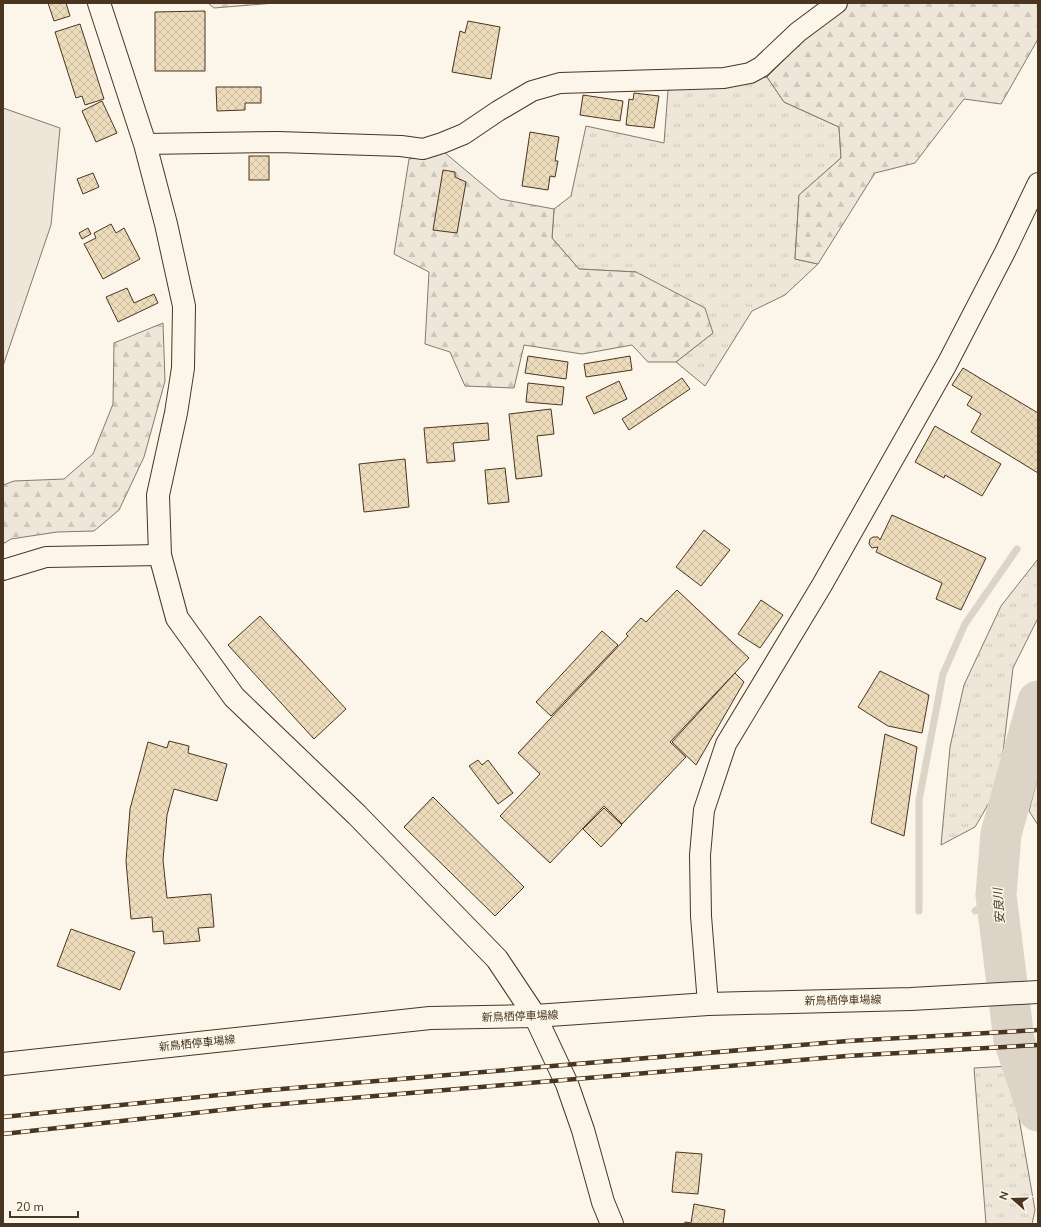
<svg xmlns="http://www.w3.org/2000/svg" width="1041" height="1227" viewBox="0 0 1041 1227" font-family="'Nunito Sans','Noto Sans JP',sans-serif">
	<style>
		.grass { fill: url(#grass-tufts); stroke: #887966 }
		.forest { fill: url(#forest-firs); stroke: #887966 }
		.pitch { fill: #ede6d9; stroke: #887966 }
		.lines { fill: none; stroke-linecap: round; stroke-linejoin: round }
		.stream { stroke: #dcd4c6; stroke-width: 7 }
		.river { stroke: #dcd4c6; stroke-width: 41 }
		.building { fill: url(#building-cross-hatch); stroke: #4a3520 }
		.street-casing { stroke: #4a3520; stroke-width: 22 }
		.secondary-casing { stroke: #4a3520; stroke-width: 24 }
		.street { stroke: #fbf6e9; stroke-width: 20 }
		.secondary { stroke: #fbf6e9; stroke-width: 22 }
		.rail-casing { stroke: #4a3520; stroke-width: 4.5 }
		.rail { stroke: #fbf6e9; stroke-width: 3; stroke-dasharray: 9; stroke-linecap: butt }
		.labels { text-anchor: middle; stroke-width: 3; stroke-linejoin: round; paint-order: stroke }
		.street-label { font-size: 11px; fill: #4a3520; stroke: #fbf6e9 }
		.water-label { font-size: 12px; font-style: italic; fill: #4a3520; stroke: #fbf6e9 }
	</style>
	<defs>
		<pattern id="grass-tufts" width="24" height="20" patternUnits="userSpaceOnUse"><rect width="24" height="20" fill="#ede6d9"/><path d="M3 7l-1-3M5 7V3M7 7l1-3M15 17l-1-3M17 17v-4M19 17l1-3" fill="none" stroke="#cdc6ba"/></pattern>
		<pattern id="forest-firs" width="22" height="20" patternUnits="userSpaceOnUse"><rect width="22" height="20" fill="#ede6d9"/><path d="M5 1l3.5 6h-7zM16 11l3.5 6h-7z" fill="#cdc6ba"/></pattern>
		<pattern id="building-cross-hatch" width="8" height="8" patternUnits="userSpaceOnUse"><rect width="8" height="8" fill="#ecdcbc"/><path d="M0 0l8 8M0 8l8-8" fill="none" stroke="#ccbda1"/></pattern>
	</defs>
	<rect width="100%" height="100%" fill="#fbf6e9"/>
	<g class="grass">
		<path d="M767,77L784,102L839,127L841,158L799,195L795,259L818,264L785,295L752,311L705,386L676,362L713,333L636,272L579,269L552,238L554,209L571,196L586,126L664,143L668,90Z"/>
		<path d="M1038,559V618L1013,668L999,786L975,827L941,845L950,747L964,685L1001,606Z"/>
		<path d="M1038,775V825L1029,811Z"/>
		<path d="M1010,1066L1035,1210L1032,1224H986L974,1068Z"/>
	</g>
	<g class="forest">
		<path d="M208,3H275L214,8Z"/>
		<path d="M845,3H1038V39L1001,104L964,99L915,163L875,173L818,264L795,259L799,195L841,158L839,127L784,102L767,77L828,15Z"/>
		<path d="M444,152L500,199L554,209L552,238L579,269L636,272L705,308L713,333L676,362H648L632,345L582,354L524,345L514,388L465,386L450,352L425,344L429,272L394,254L409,159Z"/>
		<path d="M163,323L165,381L144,457L119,510L94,531L57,532L11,539L3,544V485L14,481L64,479L93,454L113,404L114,343Z"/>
	</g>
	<path class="pitch" d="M3,108L60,128L51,225L3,366Z"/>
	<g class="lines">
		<g class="stream">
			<path d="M919,911V800L943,674L965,624L1017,549"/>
			<path d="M975,911L996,895"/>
		</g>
		<path class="river" d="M1038,701L1001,834L996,895L1014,1040L1038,1111"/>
	</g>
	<g class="building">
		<path d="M48,3H66L70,16L54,21Z"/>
		<path d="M205,11V71H155V12Z"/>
		<path d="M468,21L500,27L491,79L452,72L460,31L465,33Z"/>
		<path d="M80,24L104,99L85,105L82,96L76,98L55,32Z"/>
		<path d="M216,87H261V103H245V110L217,111Z"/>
		<path d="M634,93L659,96L654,128L626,125L629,99L633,100Z"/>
		<path d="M583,95L623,101L620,121L580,115Z"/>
		<path d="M102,101L117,133L96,142L82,111Z"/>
		<path d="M530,132L559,137L555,161H558L555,177L550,176L548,190L522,186Z"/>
		<rect x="249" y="156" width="20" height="24"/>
		<path d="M443,170L455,172V177L466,182L457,233L433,230Z"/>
		<path d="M93,173L99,187L83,194L77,179Z"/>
		<path d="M111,224L116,233L124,228L140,259L103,279L84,244L96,238L94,233Z"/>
		<path d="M88,228L91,234L82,239L79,233Z"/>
		<path d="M127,288L134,303L154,294L158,303L118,322L106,297Z"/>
		<path d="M528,356L568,362L566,379L525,373Z"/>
		<path d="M630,356L632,370L586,377L584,364Z"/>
		<path d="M963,368L1038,413V473L971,432L981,414L967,405L972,397L952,385Z"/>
		<path d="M682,378L690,389L629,430L622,419Z"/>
		<path d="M619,381L627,399L594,414L586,397Z"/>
		<path d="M528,383L564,387L562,405L526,402Z"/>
		<path d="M551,409L554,434L537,436L542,476L516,479L509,414Z"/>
		<path d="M488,423L489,440L453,443L455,461L427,463L424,428Z"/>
		<path d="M935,426L1001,464L982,496L945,475L944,478L915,462Z"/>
		<path d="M405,459L409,507L364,512L359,464Z"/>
		<path d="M505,468L509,502L488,504L485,470Z"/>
		<path d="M892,515L986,558L961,610L936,599L942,583L876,552L878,547L872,548L869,544L870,539L873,537H878L880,540Z"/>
		<path d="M704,530L730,550L701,586L676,567Z"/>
		<path d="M677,590L749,658L670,742L686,757L622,824L604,806L550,863L500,816L540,774L518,753L628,636L626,634L641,618L646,622Z"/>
		<path d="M761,600L783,615L760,648L738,634Z"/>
		<path d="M260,616L346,709L314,739L228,645Z"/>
		<path d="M602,631L618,645L551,716L536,702Z"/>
		<path d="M880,671L929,695L922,733L888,726L858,707Z"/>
		<path d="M735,673L744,682L696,765L672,742Z"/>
		<path d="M885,734L917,747L904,836L871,823Z"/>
		<path d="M169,741L189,746L188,753L227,764L217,801L174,789L167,815L163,860L167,898L211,894L214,927L198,928L200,941L164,944L163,931L153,932L152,917L131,919L126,861L130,809L148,742L167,748Z"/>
		<path d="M478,760L482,765L488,760L513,793L498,804L469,766Z"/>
		<path d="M433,797L524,887L495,916L404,827Z"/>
		<path d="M604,808L622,825L601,847L583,829Z"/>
		<path d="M71,929L135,952L120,990L57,966Z"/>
		<path d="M676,1152L702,1154L698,1194L672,1192Z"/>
		<path d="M694,1204L725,1210L723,1224H684L685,1222L691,1223Z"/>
	</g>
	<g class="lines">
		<g class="street-casing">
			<g id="street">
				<path d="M145,144L278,142L401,146L423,149L442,143L464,134L498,111L532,91L560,83L724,78L750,73L761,67L798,32L837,3"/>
				<path d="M3,570L46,557L160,555"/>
				<path d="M708,1004L701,916L700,855L704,810L726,744L822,585L947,364L1005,252L1038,183"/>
			</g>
		</g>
		<g class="secondary-casing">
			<g id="secondary">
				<path d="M99,3L145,144L166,224L184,306L183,368L176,413L158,495L160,555L177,618L234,697L357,815L497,959L535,1016L567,1084L583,1130L603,1202L612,1224"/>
				<path d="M3,1064L430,1018L535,1016L708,1004L911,999L1038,992"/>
			</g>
		</g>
		<use href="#street" class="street"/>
		<use href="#secondary" class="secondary"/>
		<g class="rail-casing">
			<g id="rail">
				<path d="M3,1117L258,1091L848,1041L1038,1030"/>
				<path d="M3,1134L258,1106L847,1056L1038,1045"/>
			</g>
		</g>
		<use href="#rail" class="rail"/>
	</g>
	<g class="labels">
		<g class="street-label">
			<text transform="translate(843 1000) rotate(-1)" y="4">新鳥栖停車場線</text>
			<text transform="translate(520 1016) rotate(-2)" y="4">新鳥栖停車場線</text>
			<text transform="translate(197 1043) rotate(-6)" y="4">新鳥栖停車場線</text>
		</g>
		<g class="water-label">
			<text transform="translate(999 906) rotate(-94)" y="4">安良川</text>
		</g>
	</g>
	<rect width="1041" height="1227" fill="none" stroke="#4a3520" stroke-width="8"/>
	<g transform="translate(1013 1199) rotate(290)" stroke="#fbf6e9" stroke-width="3" paint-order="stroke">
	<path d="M0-3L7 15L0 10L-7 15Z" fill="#4a3520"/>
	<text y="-6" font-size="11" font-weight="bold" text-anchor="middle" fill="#4a3520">N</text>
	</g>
	<path d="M10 1211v6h68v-6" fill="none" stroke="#4a3520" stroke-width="2"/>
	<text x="16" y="1211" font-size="12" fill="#4a3520" stroke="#fbf6e9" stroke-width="3" paint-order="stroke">20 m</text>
</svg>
